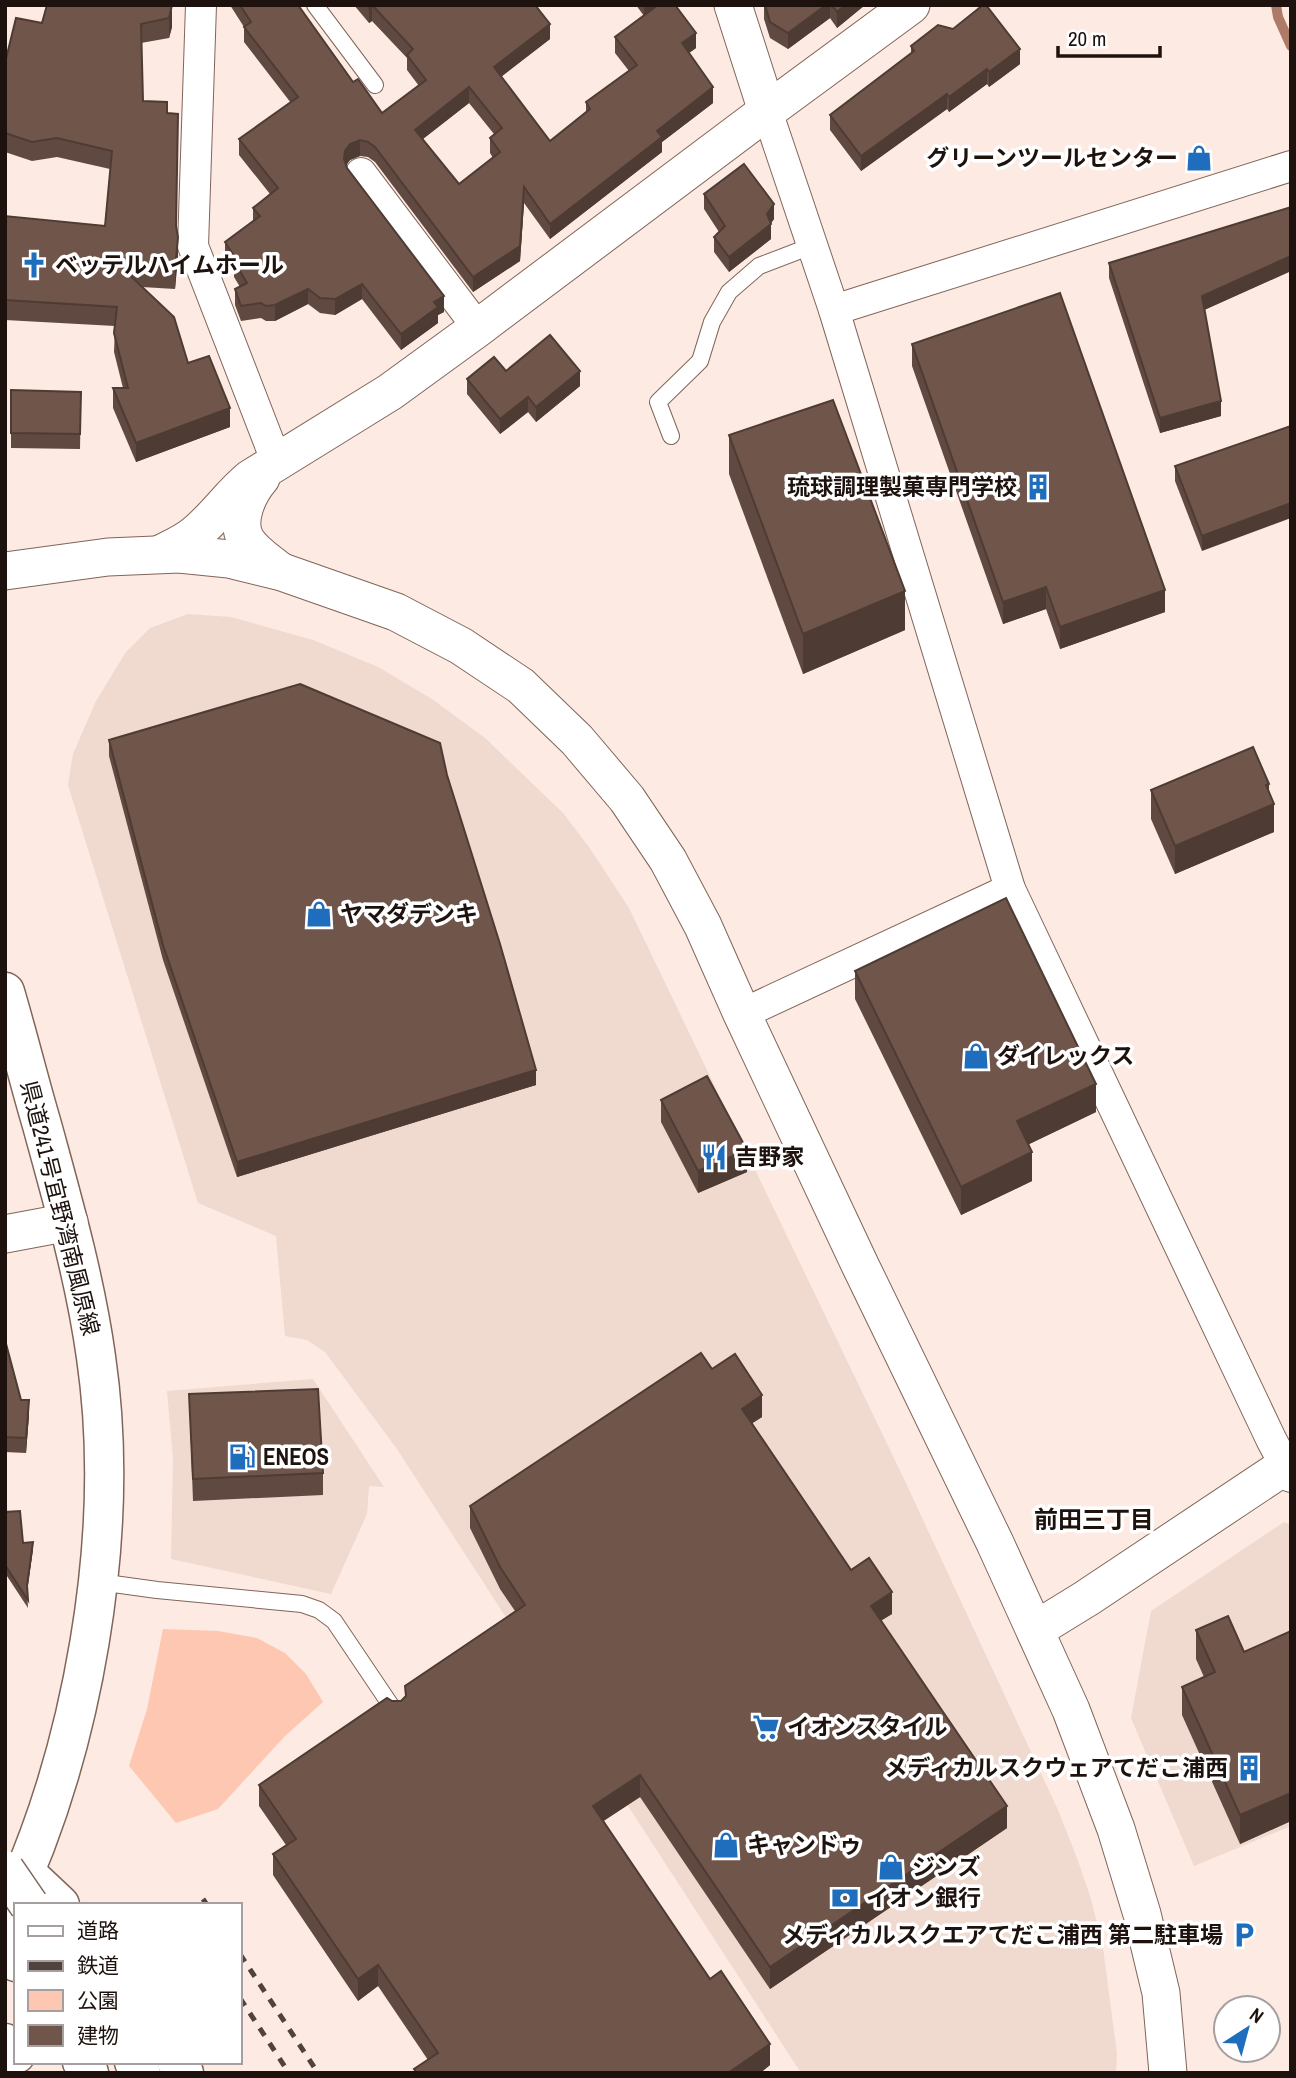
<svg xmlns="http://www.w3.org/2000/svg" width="1296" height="2078" viewBox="0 0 1296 2078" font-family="'Archivo Narrow','Noto Sans JP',sans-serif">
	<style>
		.built { fill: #f0d9cf }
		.green { fill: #fec7b1 }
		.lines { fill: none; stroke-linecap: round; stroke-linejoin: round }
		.stream { stroke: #ad7b67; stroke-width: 10 }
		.service-casing { stroke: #806559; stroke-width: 18 }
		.minor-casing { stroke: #806559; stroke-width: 32 }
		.tertiary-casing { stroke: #806559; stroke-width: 39 }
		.secondary-casing { stroke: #806559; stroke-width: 41 }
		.primary-casing { stroke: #806559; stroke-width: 41 }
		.service { stroke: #fff; stroke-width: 16 }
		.minor { stroke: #fff; stroke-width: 30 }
		.tertiary { stroke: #fff; stroke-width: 37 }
		.secondary { stroke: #fff; stroke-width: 38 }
		.primary { stroke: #fff; stroke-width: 38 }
		.rail { stroke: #50433e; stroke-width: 5; stroke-dasharray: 9 9; stroke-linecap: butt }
		.primary-bridge-casing { stroke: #806559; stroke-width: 41; stroke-linecap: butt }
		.primary-bridge { stroke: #fff; stroke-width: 38 }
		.wall { fill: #604940; fill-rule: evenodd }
		.shaded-wall { fill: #4e3c34 }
		.building { fill: #70554a; stroke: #4e3c34; stroke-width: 2; fill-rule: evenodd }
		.labels { text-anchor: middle; stroke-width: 7; stroke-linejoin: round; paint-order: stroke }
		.poi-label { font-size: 23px; font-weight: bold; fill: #1d120e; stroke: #fff; text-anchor: start }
		.street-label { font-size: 23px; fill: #1d120e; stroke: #fff }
		.neighbourhood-label { font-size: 24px; font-weight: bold; fill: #1d120e; stroke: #fff }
	</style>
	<rect width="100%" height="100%" fill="#fdeae2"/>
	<g class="built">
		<path d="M188,614L231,617L313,640L378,667L432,699L485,738L563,813L589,847L629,908L904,1479L1058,1810L1077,1858L1091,1899L1103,1948L1117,2054L1116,2073H801L397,1449L325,1352L307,1340L285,1336L276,1236L198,1203L68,785L73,754L96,701L126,652L150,628Z"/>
		<path d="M313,1379L384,1487L369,1486L367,1514L331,1594L171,1559L173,1459L167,1391Z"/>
		<path d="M1284,1522L1291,1525V1826L1194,1866L1131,1718L1151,1611Z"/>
	</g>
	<path class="green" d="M163,1629L218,1631L257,1638L285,1653L306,1674L323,1702L285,1736L218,1809L176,1823L129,1766L147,1709Z"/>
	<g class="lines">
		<path class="stream" d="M1276,5L1278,17L1291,46"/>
		<g class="service-casing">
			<g id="service">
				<path d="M315,5L375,85"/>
				<path d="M671,436L658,402L700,361L712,322L729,292L759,266L814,245"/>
				<path d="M99,1582L157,1590L302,1604L319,1610L334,1621L396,1713"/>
			</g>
		</g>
		<g class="minor-casing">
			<g id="minor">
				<path d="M201,5L193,246L277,463"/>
				<path d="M767,111L834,310L1010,889L1271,1439L1291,1477"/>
				<path d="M361,173L478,328"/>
				<path d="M834,310L1291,166"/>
				<path d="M742,1014L1010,889"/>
			</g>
		</g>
		<g class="tertiary-casing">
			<g id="tertiary">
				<path d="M733,5L767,111"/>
				<path d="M261,478C248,493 235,521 246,540C254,553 269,562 280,571"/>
				<path d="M160,554C172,548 184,543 195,534C215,518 230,495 251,478L390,392L478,328L767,111L911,5"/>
				<path d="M5,571L108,557L179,554L229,559L282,572L396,612L461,646L521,686L577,740L627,799L668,860L703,926L742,1014L861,1267L995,1543L1071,1710L1116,1829L1142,1914L1161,1993L1168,2073"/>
				<path d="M5,1234L69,1222"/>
				<path d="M1035,1630L1087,1598L1291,1462"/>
			</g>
		</g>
		<g class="secondary-casing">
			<path id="secondary" d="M5,992C18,1036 29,1081 42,1125C63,1202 85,1278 96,1357C122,1535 83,1754 5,1916"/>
		</g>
		<g class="primary-casing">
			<g id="primary">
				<path d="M26,1873L60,1905"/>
				<path d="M5,1946L16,1962"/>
				<path d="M5,2043L16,2054"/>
				<path d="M82,2062L89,2073"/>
				<path d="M134,2062L141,2073"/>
				<path d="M177,2062L184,2073"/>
			</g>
		</g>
		<use href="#service" class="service"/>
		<use href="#minor" class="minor"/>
		<use href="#tertiary" class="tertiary"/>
		<use href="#secondary" class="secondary"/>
		<use href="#primary" class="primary"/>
		<g class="rail">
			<path d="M203,1899L207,1905"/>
			<path d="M240,1954L318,2073"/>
			<path d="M240,1998L289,2073"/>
		</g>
		<g class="primary-bridge-casing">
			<path id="primary-bridge" d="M5,1870L29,1905"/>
		</g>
		<use href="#primary-bridge" class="primary-bridge"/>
	</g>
	<g class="wall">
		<path d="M172,5V27L169,38L141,43L143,101L167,113L178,256L175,289L142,287L188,363L230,427L136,462L113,408V388H123L114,352L115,326L5,320V216L105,226L110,169L57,157L32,161L5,152V63L42,23Z"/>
		<path d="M230,5H298L353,82L382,113L419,86L407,70V58L372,21L369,23L354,5H535L550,39L501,77L550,141L586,113V102L629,71L615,53V37L644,16L636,5H675L696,48L689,53L713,103L662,142V152L550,239L524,203L520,261L473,292L375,162L368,157L360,156L350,160L346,165L347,168L444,312L438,315V323L401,350L362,299L335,315L320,313L308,304L275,321H266L261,318L241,321L235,305V289L240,287L234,277V271L225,258V242L253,222V208L270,194L239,155V139L291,103L244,42V27ZM469,103L494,134L490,138V153L493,158L459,184L423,139Z"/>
		<path d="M764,5H865L837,28L830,18L788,49L770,38L764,19Z"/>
		<path d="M911,46L1020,64L989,87L987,84L949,112L947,109L861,171L830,130V115L911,53Z"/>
		<path d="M704,194L774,219L771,223V239L729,272L714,252V237L719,232L704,209Z"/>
		<path d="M1109,263L1291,271L1204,310L1221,416L1160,433L1109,278Z"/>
		<path d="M912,344L1165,612L1060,649L1046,609L1003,624L912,366Z"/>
		<path d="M506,371L580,386L536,422L528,412L500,434L467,394V379Z"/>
		<path d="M11,390L81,392L80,449L11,448Z"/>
		<path d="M1291,426L1202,551L1175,481V466Z"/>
		<path d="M729,435L905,630L803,674L729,474Z"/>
		<path d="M109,740L447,775L536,1085L237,1177L163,960L109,756Z"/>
		<path d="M1151,790L1269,792L1274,832L1175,874L1151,819Z"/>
		<path d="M855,971L1096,1112L1029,1144L1032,1181L961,1215L855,999Z"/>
		<path d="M661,1100L747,1172L698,1193L661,1122Z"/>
		<path d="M5,1340L21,1400L29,1415L26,1453L5,1452Z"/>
		<path d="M712,1369L762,1417L752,1423L851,1570L892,1614L881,1620L1007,1828L770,1989L640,1797L603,1821L710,1979L770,2065L760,2073H414V2069L428,2060L378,1986L358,2001L273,1875V1854L286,1845L259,1806V1785L392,1701H401L405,1697V1686L515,1611L500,1589L470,1528V1506Z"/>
		<path d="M189,1394L323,1473V1495L193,1501Z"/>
		<path d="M5,1512L23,1543L33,1549L27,1590L28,1608L5,1573Z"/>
		<path d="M1196,1630L1244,1652L1291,1631V1821L1240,1844L1182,1715V1687L1204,1677L1196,1659Z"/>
	</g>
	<g class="shaded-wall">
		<path d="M372,5V21L369,23V8Z"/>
		<path d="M644,5H659L644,16Z"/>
		<path d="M826,5H830V18L788,49V33Z"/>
		<path d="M845,5H865L837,28V12Z"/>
		<path d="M172,8V27L169,38V18Z"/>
		<path d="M550,24V39L494,82V67Z"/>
		<path d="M696,33V48L682,58V43Z"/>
		<path d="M1020,49V64L989,87V72Z"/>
		<path d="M987,69V84L949,112V97Z"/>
		<path d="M469,87V103L415,145V130Z"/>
		<path d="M713,87V103L662,142V152L550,239V224L657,131Z"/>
		<path d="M947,94V109L861,171V156Z"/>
		<path d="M360,140V156L350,160L345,167L344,159L345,151L350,144Z"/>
		<path d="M524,187V203L520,261L473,292V277Z"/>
		<path d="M774,204V219L769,226L771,224V239L729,272V257L767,214Z"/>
		<path d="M178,237V256L175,289V269Z"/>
		<path d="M1291,256V271L1202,311V296Z"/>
		<path d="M362,284V299L335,315V299Z"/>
		<path d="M308,289V304L275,321V305Z"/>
		<path d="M444,296V312L438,315V323L401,350V334L434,302Z"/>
		<path d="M580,371V386L536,422V407Z"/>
		<path d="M528,397V412L500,434V419Z"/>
		<path d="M1221,401V416L1160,433V418Z"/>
		<path d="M230,408V427L136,462V443Z"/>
		<path d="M1291,503V518L1202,551V536Z"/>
		<path d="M1046,587V609L1003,624V602Z"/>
		<path d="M1165,590V612L1060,649V627Z"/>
		<path d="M905,591V630L803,674V634Z"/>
		<path d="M1269,784V806L1274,804V832L1175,874V846Z"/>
		<path d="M536,1070V1085L237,1177V1162Z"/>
		<path d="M1096,1084V1112L1017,1150V1121Z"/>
		<path d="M747,1150V1172L698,1193V1171Z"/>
		<path d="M1032,1152V1181L961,1215V1187Z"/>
		<path d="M762,1395V1417L742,1430V1409Z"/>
		<path d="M29,1400V1415L26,1453V1438Z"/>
		<path d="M33,1542V1549L27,1593V1585Z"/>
		<path d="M892,1592V1614L871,1627V1606Z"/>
		<path d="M640,1775V1797L593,1828V1806Z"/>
		<path d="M1291,1793V1821L1240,1844V1815Z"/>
		<path d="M1007,1806V1828L770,1989V1967Z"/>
		<path d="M378,1965V1986L358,2001V1979Z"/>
		<path d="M770,2044V2065L760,2073H728Z"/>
	</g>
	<g class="building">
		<path d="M47,5H172L169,18L141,24L143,101L167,102V113L178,114L176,226L178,237L175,269L120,266L174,317L188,363L209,356L230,408L136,443L113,388H128L114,333L117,307L5,300V216L105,226L112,151L57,138L32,142L5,133V63L16,18L42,23Z"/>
		<path d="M240,5H298L353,82L358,79L382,113L426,80L407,55L413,49L372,5L369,8L367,5H535L550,24L494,67L550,141L590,109L586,102L637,65L615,37L658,5H675L696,33L682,43L713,87L657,131L662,137L550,224L524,187L520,246L473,277L375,147L368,142L360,140L350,144L345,151L344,159L347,168L444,296L434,302L438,307L401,334L362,284L335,299L320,298L308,289L275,305L266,306L261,303L241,306L235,289L247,283L234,261V256L225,242L260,216L253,208L278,188L239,139L298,97L244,27L251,22ZM469,87L502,128L490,138L500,152L459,184L415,130Z"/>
		<path d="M765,5H826L788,33L770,22Z"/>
		<path d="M832,5H845L837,12Z"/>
		<path d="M983,5H986L1020,49L989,72L987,69L949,97L947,94L861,156L830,115L914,51L911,46L938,25L953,29Z"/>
		<path d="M744,164L774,204L767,214L771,224L729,257L714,237L725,226L704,194Z"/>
		<path d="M1291,207V256L1202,296L1221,401L1160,418L1109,263Z"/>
		<path d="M1060,293L1165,590L1060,627L1046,587L1003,602L912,344Z"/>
		<path d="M550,335L580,371L536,407L528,397L500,419L467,379L494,357L506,371Z"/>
		<path d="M11,390L81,392L80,434L11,433Z"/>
		<path d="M833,400L905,591L803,634L729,435Z"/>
		<path d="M1291,426V503L1202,536L1175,466Z"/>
		<path d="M300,684L440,743L447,775L500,944L536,1070L237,1162L163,945L109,740Z"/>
		<path d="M1253,747L1269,784L1266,785L1274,804L1175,846L1151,790Z"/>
		<path d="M1006,898L1096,1084L1017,1121L1032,1152L961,1187L855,971Z"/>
		<path d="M707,1076L747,1150L698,1171L661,1100Z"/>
		<path d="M5,1340L21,1400H29L26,1438L5,1437Z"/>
		<path d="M701,1353L712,1369L735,1354L762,1395L742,1409L851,1570L869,1558L892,1592L871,1606L1007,1806L770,1967L640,1775L593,1806L710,1979L721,1971L770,2044L728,2073H417L414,2069L438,2053L378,1965L358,1979L273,1854L296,1839L259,1785L387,1698L392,1701H401L406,1696L405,1686L525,1605L500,1567L470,1506Z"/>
		<path d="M318,1389L323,1473L193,1479L189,1394Z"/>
		<path d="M20,1511L23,1543L33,1542L27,1585L28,1600L5,1565V1512Z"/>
		<path d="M1228,1616L1244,1652L1291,1631V1793L1240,1815L1182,1687L1215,1672L1196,1630Z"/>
	</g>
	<defs>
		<g id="shop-bare" transform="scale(2.1)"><path d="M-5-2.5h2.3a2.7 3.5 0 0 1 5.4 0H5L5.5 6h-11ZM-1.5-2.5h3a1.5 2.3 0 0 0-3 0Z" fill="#1f6ebd" stroke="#fff" stroke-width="2.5" paint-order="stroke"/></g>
		<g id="church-bare" transform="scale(2.1)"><path d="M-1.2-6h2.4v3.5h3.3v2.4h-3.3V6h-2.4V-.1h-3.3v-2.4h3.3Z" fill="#1f6ebd" stroke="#fff" stroke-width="2.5" paint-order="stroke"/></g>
		<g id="building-bare" transform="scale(2.1)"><path d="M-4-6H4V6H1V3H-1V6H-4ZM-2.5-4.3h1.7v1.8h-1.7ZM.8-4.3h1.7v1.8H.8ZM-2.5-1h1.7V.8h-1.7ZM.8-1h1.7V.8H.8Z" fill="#1f6ebd" stroke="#fff" stroke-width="2.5" paint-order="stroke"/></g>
		<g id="restaurant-bare" transform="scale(2.1)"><path d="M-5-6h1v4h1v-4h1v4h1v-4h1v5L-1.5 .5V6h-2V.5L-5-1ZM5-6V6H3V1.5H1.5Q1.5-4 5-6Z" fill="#1f6ebd" stroke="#fff" stroke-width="2.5" paint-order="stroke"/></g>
		<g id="fuel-bare" transform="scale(2.1)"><path d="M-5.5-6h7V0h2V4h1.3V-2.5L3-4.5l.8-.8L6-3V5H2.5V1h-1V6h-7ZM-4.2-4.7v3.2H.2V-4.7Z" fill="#1f6ebd" stroke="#fff" stroke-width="2.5" paint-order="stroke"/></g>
		<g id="supermarket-bare" transform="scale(2.1)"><path d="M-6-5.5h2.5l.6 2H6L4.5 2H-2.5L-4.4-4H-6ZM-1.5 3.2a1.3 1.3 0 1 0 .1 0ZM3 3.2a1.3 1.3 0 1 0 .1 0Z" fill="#1f6ebd" stroke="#fff" stroke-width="2.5" paint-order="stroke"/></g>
		<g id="bank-bare" transform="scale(2.1)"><path d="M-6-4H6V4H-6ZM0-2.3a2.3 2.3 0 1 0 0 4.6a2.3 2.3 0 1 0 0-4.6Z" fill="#1f6ebd" stroke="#fff" stroke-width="2.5" paint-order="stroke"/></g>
		<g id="parking-bare" transform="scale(2.1)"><path d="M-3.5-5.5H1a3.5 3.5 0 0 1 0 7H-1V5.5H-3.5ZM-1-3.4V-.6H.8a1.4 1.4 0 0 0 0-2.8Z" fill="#1f6ebd" stroke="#fff" stroke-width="2.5" paint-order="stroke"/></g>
	</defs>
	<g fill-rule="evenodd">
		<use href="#shop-bare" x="1199" y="158"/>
		<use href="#church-bare" x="34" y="265"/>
		<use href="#building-bare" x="1038" y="487"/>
		<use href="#shop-bare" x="319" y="914"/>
		<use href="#shop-bare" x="976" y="1056"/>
		<use href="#restaurant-bare" x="714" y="1157"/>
		<use href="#fuel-bare" x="242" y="1457"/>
		<use href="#supermarket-bare" x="766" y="1727"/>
		<use href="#building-bare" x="1249" y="1768"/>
		<use href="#shop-bare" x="726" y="1845"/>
		<use href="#shop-bare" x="891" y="1867"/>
		<use href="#bank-bare" x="845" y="1898"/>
		<use href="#parking-bare" x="1244" y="1935"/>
	</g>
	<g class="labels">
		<g class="poi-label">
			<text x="1178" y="166" text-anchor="end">グリーンツールセンター</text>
			<text x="55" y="273">ベッテルハイムホール</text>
			<text x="1017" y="495" text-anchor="end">琉球調理製菓専門学校</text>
			<text x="340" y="922">ヤマダデンキ</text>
			<text x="997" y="1064">ダイレックス</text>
			<text x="735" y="1165">吉野家</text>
			<text x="263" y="1465">ENEOS</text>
			<text x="787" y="1735">イオンスタイル</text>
			<text x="1228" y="1776" text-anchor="end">メディカルスクウェアてだこ浦西</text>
			<text x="747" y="1853">キャンドゥ</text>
			<text x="912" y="1875">ジンズ</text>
			<text x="866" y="1906">イオン銀行</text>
			<text x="1223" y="1943" text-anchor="end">メディカルスクエアてだこ浦西 第二駐車場</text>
		</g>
		<g class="street-label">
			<text transform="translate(60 1208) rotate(76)" y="8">県道241号宜野湾南風原線</text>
		</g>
		<g class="neighbourhood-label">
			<text x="1094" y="1528">前田三丁目</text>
		</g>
	</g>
	<rect width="1296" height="2078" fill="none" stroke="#1d120e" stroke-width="14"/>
	<rect x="14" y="1903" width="228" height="161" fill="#ffffff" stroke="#a5a09f" stroke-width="2"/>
	<rect x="28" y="1926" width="35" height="10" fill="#ffffff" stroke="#a5a09f" stroke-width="2"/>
	<text x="77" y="1938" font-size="21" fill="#1d120e">道路</text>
	<rect x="28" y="1961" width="35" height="10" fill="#50433e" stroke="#a5a09f" stroke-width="2"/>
	<text x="77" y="1973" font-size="21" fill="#1d120e">鉄道</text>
	<rect x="28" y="1990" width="35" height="21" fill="#fec7b1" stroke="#a5a09f" stroke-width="2"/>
	<text x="77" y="2008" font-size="21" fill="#1d120e">公園</text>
	<rect x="28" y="2025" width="35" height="21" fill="#70554a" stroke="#a5a09f" stroke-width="2"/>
	<text x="77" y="2043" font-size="21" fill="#1d120e">建物</text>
	<g transform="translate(1247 2029) rotate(36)"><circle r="33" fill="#ffffff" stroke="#a5a09f" stroke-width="2"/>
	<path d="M0-5L12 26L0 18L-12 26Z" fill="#1f6ebd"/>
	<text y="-10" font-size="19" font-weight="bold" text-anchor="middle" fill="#1d120e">N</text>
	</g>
	<path d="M1058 46v10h102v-10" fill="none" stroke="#1d120e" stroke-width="3.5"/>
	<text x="1068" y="46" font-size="21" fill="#1d120e" stroke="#ffffff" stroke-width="5" paint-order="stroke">20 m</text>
</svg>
